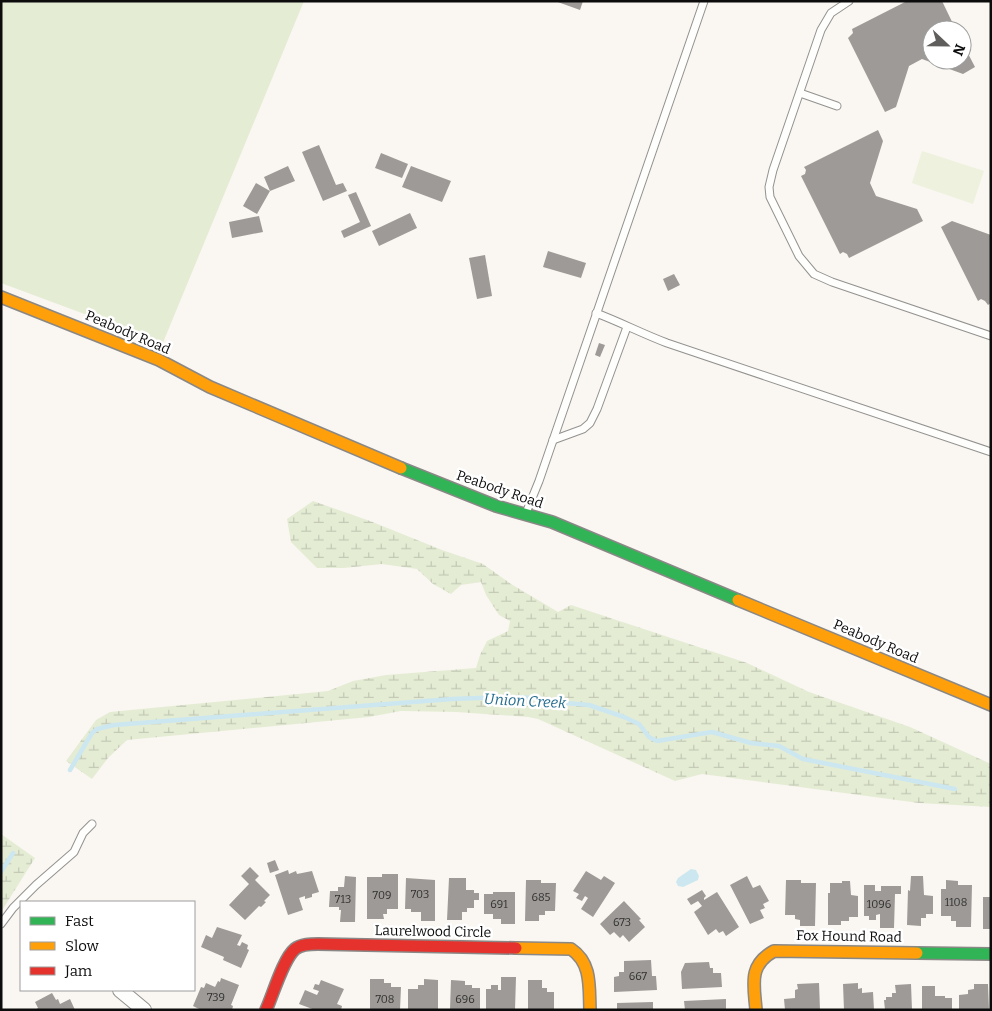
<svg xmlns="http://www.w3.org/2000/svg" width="992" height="1011" viewBox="0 0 992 1011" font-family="Bitter,serif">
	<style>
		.grass { fill: #e5ecd4 }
		.wetland { fill: url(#wetland-marsh) }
		.pitch { fill: #eef1dd }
		.water { fill: #cce7f0 }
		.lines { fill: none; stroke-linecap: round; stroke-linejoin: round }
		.stream { stroke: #cce7f0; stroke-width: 4.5 }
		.building { fill: #9d9a97 }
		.lane-casing { stroke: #939290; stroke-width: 9 }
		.street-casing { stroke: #939290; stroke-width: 16 }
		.fast-casing { stroke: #8a8886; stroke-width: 14 }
		.slow-casing { stroke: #8a8886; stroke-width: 14 }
		.jam-casing { stroke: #8a8886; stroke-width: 14 }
		.lane { stroke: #fefefd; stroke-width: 7 }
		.street { stroke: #fefefd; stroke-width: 14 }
		.fast { stroke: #30b455; stroke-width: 11 }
		.slow { stroke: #ff9f0a; stroke-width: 11 }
		.jam { stroke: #e5322d; stroke-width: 11 }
		.labels { text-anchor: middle; stroke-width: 5; stroke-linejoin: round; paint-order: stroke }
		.number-label { font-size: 11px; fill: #30302f }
		.street-label { font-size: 14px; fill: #0c0c0c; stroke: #fff }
		.water-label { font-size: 15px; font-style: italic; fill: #246c8f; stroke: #fff }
	</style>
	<defs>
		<pattern id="wetland-marsh" width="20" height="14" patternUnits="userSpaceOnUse" patternTransform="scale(1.25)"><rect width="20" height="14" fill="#e5ecd4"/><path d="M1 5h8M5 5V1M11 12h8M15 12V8" fill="none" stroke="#c3c9b5"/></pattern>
	</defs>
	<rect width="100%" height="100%" fill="#faf7f2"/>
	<path class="grass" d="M1,1H304L162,345L106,322L1,283Z"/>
	<g class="wetland">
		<path d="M313,501L370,521L442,550L483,564L511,584L558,612L571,605L747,663L809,692L910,727L991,764V807L919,803L702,774L675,781L538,719L528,717L456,712L401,711L369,717L127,740L108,758L92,779L66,761L96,720L110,712L328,691L353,681L386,675L476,668L480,655L487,641L508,631L510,621L499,615L486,595L481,582L461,585L451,594L433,584L417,569L382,564L344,568H317L291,542L287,519Z"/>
		<path d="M1,834L35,858L1,912Z"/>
	</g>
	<path class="pitch" d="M922,151L984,171L973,204L912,183Z"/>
	<path class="water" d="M691,869L696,870L699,876L698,880L683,887L678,886L676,882L678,878Z"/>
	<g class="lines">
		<g class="stream">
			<path d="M70,770L92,733L97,729L114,725L452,699L505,697L537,698L565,703L589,705L624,717L639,724L649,737L657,741L712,732L751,743L779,746L803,759L955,789"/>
			<path d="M1,872L13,853"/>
		</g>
	</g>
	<g class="building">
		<path d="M555,1H583L580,10Z"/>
		<path d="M907,1H942L956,30H932V60H962V42L975,67L963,74L922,59L909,66L896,107L885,112L848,38L853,33L852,29Z"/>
		<path d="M878,130L883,141L870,183L876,196L917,209L923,221L849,258L847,254L843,252L840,254L801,176L805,174L806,170L804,167Z"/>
		<path d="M319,145L336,185L343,183L347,191L323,201L302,152Z"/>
		<path d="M381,153L408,164L402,178L375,168Z"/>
		<path d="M288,166L295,181L270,191L257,214L243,206L256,183L270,191L264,177Z"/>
		<path d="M411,166L451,181L442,202L402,187Z"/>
		<path d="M356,192L371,226L344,238L341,231L360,222L348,195Z"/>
		<path d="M410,213L417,228L379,246L372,231Z"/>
		<path d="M259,216L263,232L232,238L229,222Z"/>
		<path d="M952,221L991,235V303L988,305L985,301L981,299L978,301L941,227Z"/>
		<path d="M548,251L586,263L581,278L543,267Z"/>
		<path d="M485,255L492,296L477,299L469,258Z"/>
		<path d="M674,274L680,285L668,291L663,279Z"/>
		<path d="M599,343L605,345L600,357L595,355Z"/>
		<path d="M275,860L279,870L270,873L267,863Z"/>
		<path d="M250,867L259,876L255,880L270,895L264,901L266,902L261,907L259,906L245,920L229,905L249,884L241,876Z"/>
		<path d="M288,870L289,874L296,871L297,874L312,871L319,892L312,894V897L305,899V896L299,898L303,910L288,915L275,875Z"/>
		<path d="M586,871L601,880L604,876L615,883L593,917L581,909L588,898L585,896L582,901L576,898L579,894L573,891Z"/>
		<path d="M382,874H398V909H387V914H383L384,919H367V877H382Z"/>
		<path d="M345,876L356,877L355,922H340L341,910H339V907H329L330,891H338V887H344Z"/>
		<path d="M747,876L753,888L760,885L769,901L763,904L765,908L760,910L764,918L750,924L730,885Z"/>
		<path d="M911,876H923L924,895L933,896V914H926V918H921V926L907,925L908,890L910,891Z"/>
		<path d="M406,878L435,880V921H421V912H411V909H405Z"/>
		<path d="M449,878H466V890H474V893H479V900H474V908H467V912H462V920H447Z"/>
		<path d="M526,880H541V883H556L555,911H545V915H539V921H525Z"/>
		<path d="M786,880H801V883H816L815,926H800V920L795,919V915H785Z"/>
		<path d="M946,880L958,881V885H972L971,927H956V921H951V916H941V889H946Z"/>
		<path d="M842,881H850L851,895L858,896V917H849V921H841V925H828V893H830V883H842Z"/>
		<path d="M864,885H875V891H881V886H901V894H895L894,928H880V914L876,915V920H869V916H864Z"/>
		<path d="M702,890L706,896L704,898V900L717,892L739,927L726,936L723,931L719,933L716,929L708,935L694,912L702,906L698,901L691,905L687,899Z"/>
		<path d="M493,892H515V924H501V919H493V914H484V894H493Z"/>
		<rect x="983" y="897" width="8" height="32"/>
		<path d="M624,901L641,919L639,920L645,927L629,942L623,935L620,938L614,932L610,935L600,924Z"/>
		<path d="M217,927L242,935L237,945L240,946L242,942L248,945L247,949L249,950L241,968L223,960L224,957L201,947L206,935L212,938Z"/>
		<path d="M651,960L652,976H656L657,990L614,992V977L619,976V972H624V961Z"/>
		<path d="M709,962L710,968H713V973H721L722,987L682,989L681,972L685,963Z"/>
		<path d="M501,977H516L515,1010H486V989H491V985H498V990H501Z"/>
		<path d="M221,978L239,985L231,1005L233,1006L232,1010H201L193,1006L201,987L204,988L206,983L215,987L218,981L220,982Z"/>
		<path d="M370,979H384V983H391V987H401L400,1010H370Z"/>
		<path d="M424,979L438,980V1010H408V989H418V985H424Z"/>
		<path d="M321,980L344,989L337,1004L342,1006L341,1010H315L299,1004L305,990L317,995L319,991L313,989L315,984L319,985Z"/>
		<path d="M451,980L465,981V985H472V988H480V1010H450Z"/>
		<path d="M528,980H542V988H547V992H554V1010H528Z"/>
		<path d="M819,983L820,1010H785L784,999L795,998V990L798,989L797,984Z"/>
		<path d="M858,983V989L862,988V993L873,992L874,1010H844L843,984Z"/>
		<path d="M911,984L912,1010H885L884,1000H886V997H892V993H896L895,985Z"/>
		<path d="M974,984H988L989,1010H959V995L968,994V990L974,989Z"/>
		<path d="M922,986H935V996H945V998H952V1010H922Z"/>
		<path d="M52,993L56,1000L58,999L60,1004L70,999L75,1010H35L38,1008L35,1002Z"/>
		<path d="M726,999V1010H685L684,1001Z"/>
		<path d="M653,1002V1010H617V1003Z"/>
	</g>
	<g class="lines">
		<g class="lane-casing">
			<g id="lane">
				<path d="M849,1L831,13L821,30L773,170L769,187L770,197L799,256L814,274L832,282L991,336"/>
				<path d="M800,93L837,106"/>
				<path d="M596,313C620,322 643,334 667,343L991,452"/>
				<path d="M553,440L583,429L590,423L597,409L627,327"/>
				<path d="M526,513L539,481L704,1"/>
				<path d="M1,924L13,908L36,885L74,852L83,833L92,824"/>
			</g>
		</g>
		<g class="street-casing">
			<path id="street" d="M120,990L144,1010"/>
		</g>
		<g class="fast-casing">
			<g id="fast">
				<path d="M401,468L496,506L552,522L738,600"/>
				<path d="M917,953L991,954"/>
			</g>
		</g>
		<g class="slow-casing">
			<g id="slow">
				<path d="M1,297L159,360L210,387L401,468"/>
				<path d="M738,600L991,705"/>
				<path d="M516,948L571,949C592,963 589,987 590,1010"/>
				<path d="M756,1010C754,985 748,965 774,951L917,953"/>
			</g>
		</g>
		<g class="jam-casing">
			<path id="jam" d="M266,1010C273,995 283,959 295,949C301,944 311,944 318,944L516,948"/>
		</g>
		<use href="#lane" class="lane"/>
		<use href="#street" class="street"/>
		<use href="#fast" class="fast"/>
		<use href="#slow" class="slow"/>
		<use href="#jam" class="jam"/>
	</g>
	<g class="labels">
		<g class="number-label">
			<text x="420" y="898">703</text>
			<text x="382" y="899">709</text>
			<text x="541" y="901">685</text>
			<text x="343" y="903">713</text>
			<text x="956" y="906">1108</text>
			<text x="499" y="908">691</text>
			<text x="879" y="908">1096</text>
			<text x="622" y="926">673</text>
			<text x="638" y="980">667</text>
			<text x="216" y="1001">739</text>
			<text x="385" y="1003">708</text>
			<text x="465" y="1003">696</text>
		</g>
		<g class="street-label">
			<text transform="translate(128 332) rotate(23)" y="5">Peabody Road</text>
			<text transform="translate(500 489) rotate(19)" y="5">Peabody Road</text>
			<text transform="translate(876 641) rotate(23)" y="5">Peabody Road</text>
			<text transform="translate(433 931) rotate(1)" y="5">Laurelwood Circle</text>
			<text transform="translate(849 936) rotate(1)" y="5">Fox Hound Road</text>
		</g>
		<g class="water-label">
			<text transform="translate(525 701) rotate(3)" y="5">Union Creek</text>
		</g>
	</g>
	<rect width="992" height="1011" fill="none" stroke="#0c0c0c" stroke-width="5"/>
	<rect x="20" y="901" width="175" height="90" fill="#ffffff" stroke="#9e9e9e"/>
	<rect x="30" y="917" width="25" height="8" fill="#30b455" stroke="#9e9e9e"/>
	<text x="65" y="926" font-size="15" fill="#0c0c0c">Fast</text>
	<rect x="30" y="942" width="25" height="8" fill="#ff9f0a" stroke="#9e9e9e"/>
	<text x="65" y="951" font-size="15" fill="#0c0c0c">Slow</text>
	<rect x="30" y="967" width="25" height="8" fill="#e5322d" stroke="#9e9e9e"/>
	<text x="65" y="976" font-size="15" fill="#0c0c0c">Jam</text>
	<g transform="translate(947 45) rotate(112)"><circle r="24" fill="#ffffff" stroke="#9e9e9e"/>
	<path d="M0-4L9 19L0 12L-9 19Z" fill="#5f5e5c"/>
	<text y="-8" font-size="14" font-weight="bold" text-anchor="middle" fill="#0c0c0c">N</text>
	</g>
</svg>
